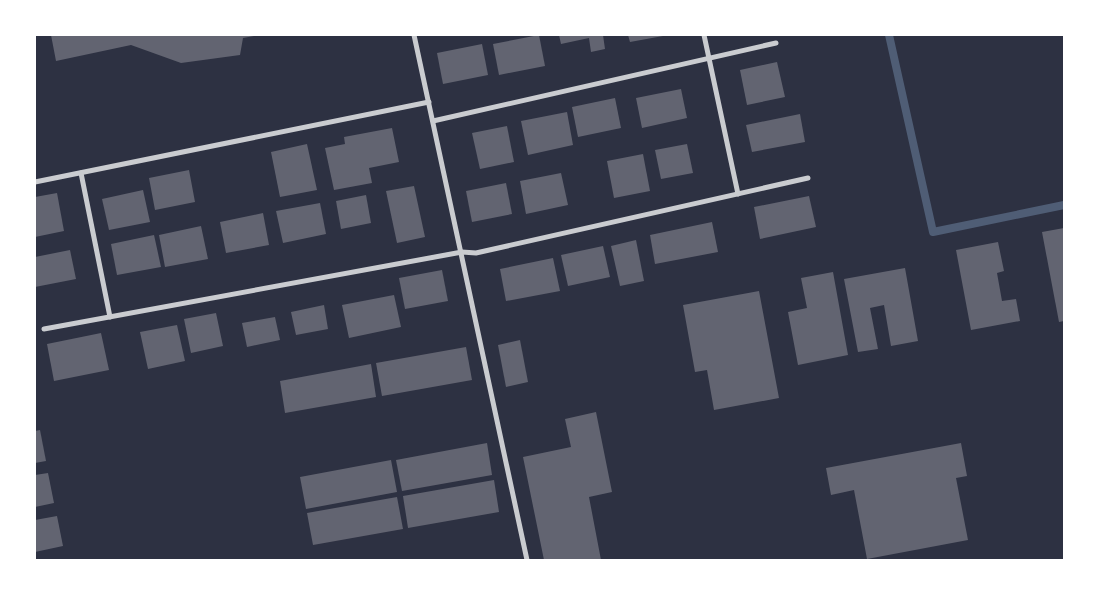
<svg xmlns="http://www.w3.org/2000/svg" width="1099" height="595" viewBox="0 0 1099 595" font-family="'Fira Sans Condensed',sans-serif">
	<style>
		.lines { fill: none; stroke-linecap: round; stroke-linejoin: round }
		.stream { stroke: #4f5d75; stroke-width: 8 }
		.building { fill: #626471 }
		.minor { stroke: #caccd0; stroke-width: 5 }
	</style>
	<rect width="100%" height="100%" fill="#2d3142"/>
	<g class="lines">
		<path class="stream" d="M889,35L933,232L1064,205"/>
	</g>
	<g class="building">
		<path d="M51,35H254V36L243,38L240,55L181,63L131,45L56,61Z"/>
		<path d="M539,35L545,66L499,75L493,44Z"/>
		<path d="M559,35H603L605,49L591,52L589,38L561,44Z"/>
		<path d="M628,35H663V36L630,42Z"/>
		<path d="M482,44L488,75L443,84L437,53Z"/>
		<path d="M777,62L785,97L747,105L740,70Z"/>
		<path d="M681,89L687,118L642,128L636,98Z"/>
		<path d="M615,98L621,128L578,137L572,107Z"/>
		<path d="M567,112L573,145L528,155L521,121Z"/>
		<path d="M800,114L805,142L752,152L746,125Z"/>
		<path d="M507,126L514,162L480,169L472,133Z"/>
		<path d="M392,128L399,162L369,168L372,183L334,190L325,148L345,144L344,137Z"/>
		<path d="M307,144L317,190L280,197L271,152Z"/>
		<path d="M687,144L693,173L661,179L655,150Z"/>
		<path d="M643,154L650,191L614,198L607,161Z"/>
		<path d="M189,170L195,202L155,210L149,178Z"/>
		<path d="M561,173L568,205L526,214L520,181Z"/>
		<path d="M506,183L512,214L472,222L466,191Z"/>
		<path d="M414,186L425,237L397,243L386,191Z"/>
		<path d="M143,190L150,222L109,230L102,199Z"/>
		<path d="M57,193L64,231L35,237V197Z"/>
		<path d="M366,195L371,223L341,229L336,201Z"/>
		<path d="M809,196L816,227L760,239L754,207Z"/>
		<path d="M320,203L326,234L283,243L276,211Z"/>
		<path d="M263,213L269,245L226,253L220,222Z"/>
		<path d="M712,222L718,252L655,264L650,235Z"/>
		<path d="M201,226L208,259L165,267L159,235Z"/>
		<path d="M1064,228V321L1059,322L1042,232Z"/>
		<path d="M154,235L161,267L117,275L111,244Z"/>
		<path d="M636,240L644,281L620,286L611,246Z"/>
		<path d="M998,242L1004,271L997,273L1002,301L1016,299L1020,321L971,330L956,250Z"/>
		<path d="M603,246L610,277L568,286L561,255Z"/>
		<path d="M70,250L76,279L35,287V257Z"/>
		<path d="M553,258L560,291L506,301L500,269Z"/>
		<path d="M905,268L918,341L891,346L884,305L870,308L878,349L858,352L844,279Z"/>
		<path d="M442,270L448,301L405,309L399,278Z"/>
		<path d="M833,272L848,355L798,365L788,312L807,308L801,278Z"/>
		<path d="M759,291L779,398L714,410L707,370L695,372L683,305Z"/>
		<path d="M394,295L401,327L349,338L342,305Z"/>
		<path d="M324,305L328,329L296,335L291,312Z"/>
		<path d="M216,313L223,346L191,353L184,319Z"/>
		<path d="M275,317L280,340L247,347L242,323Z"/>
		<path d="M177,325L185,361L148,369L140,332Z"/>
		<path d="M101,333L109,370L54,381L47,344Z"/>
		<path d="M520,340L528,382L506,387L498,345Z"/>
		<path d="M466,347L472,380L382,396L376,363Z"/>
		<path d="M371,364L376,397L285,413L280,381Z"/>
		<path d="M596,412L612,492L589,497L601,560H544L523,457L571,447L565,419Z"/>
		<path d="M40,430L46,461L35,463V431Z"/>
		<path d="M487,443L492,475L402,491L396,460Z"/>
		<path d="M961,443L967,476L956,478L968,540L867,559L854,490L831,495L826,468Z"/>
		<path d="M391,460L397,492L306,509L300,477Z"/>
		<path d="M48,473L54,503L35,507V475Z"/>
		<path d="M494,480L499,512L408,528L403,496Z"/>
		<path d="M397,497L403,529L313,545L307,513Z"/>
		<path d="M57,516L63,546L35,552V520Z"/>
	</g>
	<g class="lines">
		<g class="minor">
			<path d="M414,35L527,560"/>
			<path d="M704,35L738,194"/>
			<path d="M433,121L776,43"/>
			<path d="M81,173L110,317"/>
			<path d="M35,182L429,102"/>
			<path d="M44,329L462,252L476,253L808,178"/>
		</g>
	</g>
	<rect width="1099" height="595" fill="none" stroke="#ffffff" stroke-width="72"/>
</svg>
